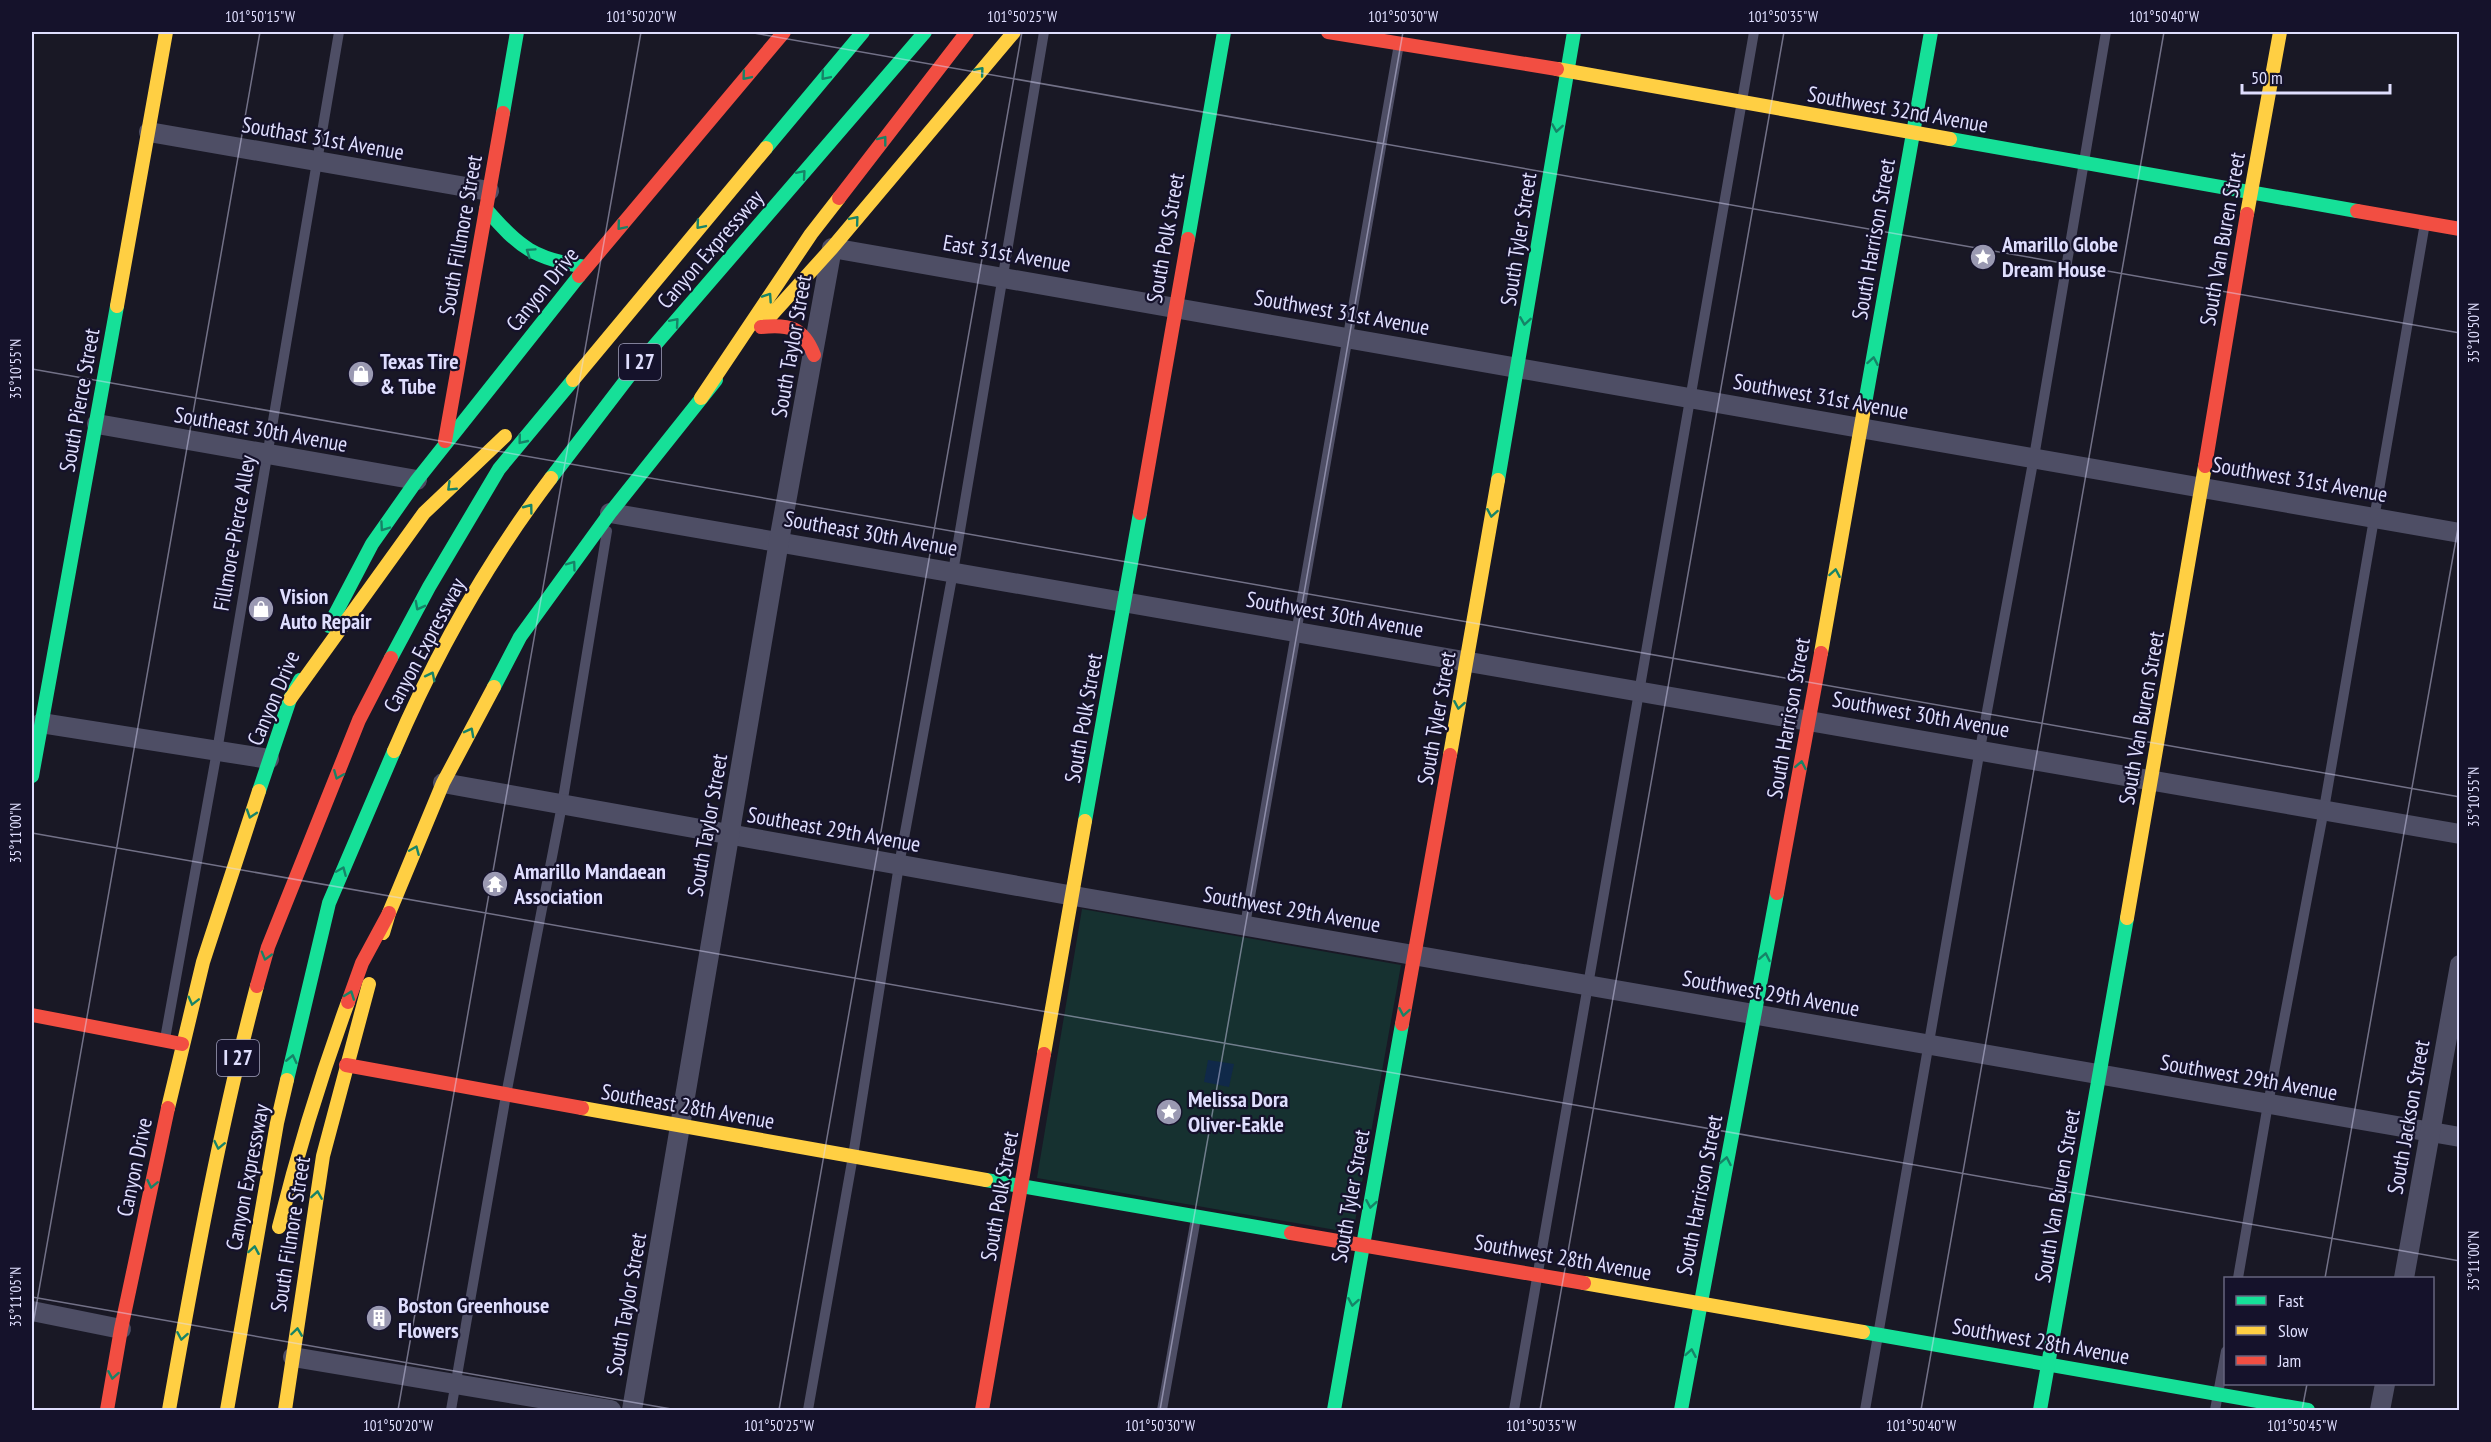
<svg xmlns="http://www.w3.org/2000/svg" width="2491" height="1442" viewBox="0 0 2491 1442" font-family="'PT Sans Narrow',sans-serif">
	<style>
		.green { fill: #163130 }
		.water { fill: #102949 }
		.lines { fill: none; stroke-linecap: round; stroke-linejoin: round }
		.lane { stroke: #4e4e65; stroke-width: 10 }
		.street { stroke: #4e4e65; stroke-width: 20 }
		.fast { stroke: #16e098; stroke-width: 14 }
		.slow { stroke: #ffcf43; stroke-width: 14 }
		.jam { stroke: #f24e42; stroke-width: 14 }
		.oneway { stroke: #168367 }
		.ticks { fill: none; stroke: #dfdefe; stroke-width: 1.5; stroke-opacity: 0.45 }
		.labels { text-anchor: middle; stroke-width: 4.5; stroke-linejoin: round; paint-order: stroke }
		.shield { fill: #15122b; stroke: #a2a1bf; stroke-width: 1.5 }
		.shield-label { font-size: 21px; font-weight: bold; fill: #dfdefe }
		.street-label { font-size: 22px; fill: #dfdefe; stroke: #15122b }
		.poi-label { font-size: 22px; font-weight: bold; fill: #dfdefe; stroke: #15122b; text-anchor: start }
		.neatline { fill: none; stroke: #dfdefe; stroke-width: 2 }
		.ticks-label { font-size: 15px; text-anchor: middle; fill: #dfdefe }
	</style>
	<rect width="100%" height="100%" fill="#191825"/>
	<path class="green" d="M1082,909L1401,965L1353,1233L1037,1178Z"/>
	<path class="water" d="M1208,1060L1234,1064L1229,1087L1204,1082Z"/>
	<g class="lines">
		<g class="lane">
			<path d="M1245,925L1399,44"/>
			<path d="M165,1039L217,751L339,32"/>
			<path d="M2238,1278L2268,1104L2324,809L2425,223"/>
			<path d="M451,1410L506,1095L562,805L607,531"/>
			<path d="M808,1410L853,1156L899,865L953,572L1044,32"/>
			<path d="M1162,1410L1196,1218"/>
			<path d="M1514,1410L1754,32"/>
			<path d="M1865,1410L1980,749L2034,457L2106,32"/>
			<path d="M2215,1410L2226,1351"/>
		</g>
		<g class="street">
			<path d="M149,132L489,191"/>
			<path d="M97,424L417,480"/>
			<path d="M610,513L2460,834"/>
			<path d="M41,723L269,759"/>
			<path d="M443,783L1074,896L2460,1137"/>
			<path d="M2404,1278L2460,965"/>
			<path d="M32,1311L121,1329"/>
			<path d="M293,1357L611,1410"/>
			<path d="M632,1410L779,541L832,248L2460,533"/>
			<path d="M2380,1410L2385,1384"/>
		</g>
		<g class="fast">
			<path d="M503,113L517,32"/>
			<path d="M1950,139L2357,211"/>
			<path d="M766,148L863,32"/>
			<path d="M486,209C520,248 534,259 586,267"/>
			<path d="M1188,239L1224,32"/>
			<path d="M1864,409L1931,32"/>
			<path d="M551,478L636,367L925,32"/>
			<path d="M1498,480L1574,32"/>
			<path d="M329,626L372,544L417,480L579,276"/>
			<path d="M391,658L429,587L499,469L573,380"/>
			<path d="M494,687L520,637L610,513L716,380"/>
			<path d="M32,776L117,306"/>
			<path d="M259,791L290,699L300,680"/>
			<path d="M1085,821L1140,513"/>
			<path d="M287,1080L329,903L394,751"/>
			<path d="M986,1180L1291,1233"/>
			<path d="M1863,1332L2308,1410"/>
			<path d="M1334,1410L1402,1024"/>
			<path d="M1681,1410L1777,893"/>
			<path d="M2040,1410L2127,918"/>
		</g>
		<g class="slow">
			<path d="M1557,69L1950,139"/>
			<path d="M2247,214L2280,32"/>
			<path d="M117,306L166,32"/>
			<path d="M765,322L832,248L1014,32"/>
			<path d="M573,380L766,148"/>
			<path d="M701,398L811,234L839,198"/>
			<path d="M1821,653L1864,409"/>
			<path d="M290,699L424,513L505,436"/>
			<path d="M394,751C435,655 488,561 551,478"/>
			<path d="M1450,755L1498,480"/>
			<path d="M2127,918L2205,466"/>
			<path d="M383,933L389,913L443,783L494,687"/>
			<path d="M1044,1054L1085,821"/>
			<path d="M168,1108L203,962L259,791"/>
			<path d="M582,1108L986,1180"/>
			<path d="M279,1227C298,1151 321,1076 348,1002"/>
			<path d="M1584,1283L1863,1332"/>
			<path d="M169,1410C194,1268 220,1126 257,986"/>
			<path d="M227,1410L277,1123L287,1080"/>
			<path d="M285,1410L323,1156L369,984"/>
		</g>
		<g class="jam">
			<path d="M1328,32L1557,69"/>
			<path d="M839,198L967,32"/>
			<path d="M2357,211L2460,229"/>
			<path d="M579,276L784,32"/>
			<path d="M761,327C789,324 803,327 814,355"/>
			<path d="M445,441L503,113"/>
			<path d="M2205,466L2247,214"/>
			<path d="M1140,513L1188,239"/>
			<path d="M1777,893L1821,653"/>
			<path d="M257,986L268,947L359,720L391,658"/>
			<path d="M348,1002L362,963L389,913"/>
			<path d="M32,1015L182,1044"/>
			<path d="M1402,1024L1450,755"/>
			<path d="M346,1065L582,1108"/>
			<path d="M1291,1233L1584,1283"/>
			<path d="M107,1410L121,1329L168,1108"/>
			<path d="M982,1410L1044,1054"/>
		</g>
	</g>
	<defs><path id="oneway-chevron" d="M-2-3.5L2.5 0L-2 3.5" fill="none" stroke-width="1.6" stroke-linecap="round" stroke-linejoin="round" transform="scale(1.5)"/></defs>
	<g class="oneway">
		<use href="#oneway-chevron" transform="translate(980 71) rotate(-50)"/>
		<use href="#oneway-chevron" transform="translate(746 76) rotate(130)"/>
		<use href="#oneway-chevron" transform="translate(825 76) rotate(130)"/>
		<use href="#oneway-chevron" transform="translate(1557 128) rotate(99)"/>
		<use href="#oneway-chevron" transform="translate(883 140) rotate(-52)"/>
		<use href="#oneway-chevron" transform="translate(802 174) rotate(-49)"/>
		<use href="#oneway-chevron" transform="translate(855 220) rotate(-50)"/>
		<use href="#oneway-chevron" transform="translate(700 225) rotate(130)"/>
		<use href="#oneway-chevron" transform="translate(621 226) rotate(130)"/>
		<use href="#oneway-chevron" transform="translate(530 252) rotate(-146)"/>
		<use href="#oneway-chevron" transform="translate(768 297) rotate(-56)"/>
		<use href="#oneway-chevron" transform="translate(1525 321) rotate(99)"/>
		<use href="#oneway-chevron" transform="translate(675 322) rotate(-49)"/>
		<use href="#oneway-chevron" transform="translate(1873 361) rotate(-80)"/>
		<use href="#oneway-chevron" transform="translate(522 440) rotate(129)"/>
		<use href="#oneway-chevron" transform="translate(451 487) rotate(136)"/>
		<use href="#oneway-chevron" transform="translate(529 508) rotate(-53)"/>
		<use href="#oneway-chevron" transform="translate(1492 513) rotate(100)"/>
		<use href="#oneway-chevron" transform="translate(384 527) rotate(125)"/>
		<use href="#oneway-chevron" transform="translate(572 565) rotate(-54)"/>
		<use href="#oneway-chevron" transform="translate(1835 573) rotate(-80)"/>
		<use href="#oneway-chevron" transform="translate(419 606) rotate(118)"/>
		<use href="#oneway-chevron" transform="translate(431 676) rotate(-63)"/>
		<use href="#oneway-chevron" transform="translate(1459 705) rotate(100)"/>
		<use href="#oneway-chevron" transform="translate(470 732) rotate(-62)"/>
		<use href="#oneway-chevron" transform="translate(1801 765) rotate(-79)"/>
		<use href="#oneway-chevron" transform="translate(338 775) rotate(112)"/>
		<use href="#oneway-chevron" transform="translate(251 814) rotate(108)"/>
		<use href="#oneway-chevron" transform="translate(415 850) rotate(-67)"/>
		<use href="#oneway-chevron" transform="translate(342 871) rotate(-67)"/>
		<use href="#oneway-chevron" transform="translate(266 956) rotate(106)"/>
		<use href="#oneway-chevron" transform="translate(1765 957) rotate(-79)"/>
		<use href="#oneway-chevron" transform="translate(350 995) rotate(-70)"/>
		<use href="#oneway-chevron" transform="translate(193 1001) rotate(104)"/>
		<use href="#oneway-chevron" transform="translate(1404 1012) rotate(100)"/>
		<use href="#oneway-chevron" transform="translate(292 1059) rotate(-77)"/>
		<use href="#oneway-chevron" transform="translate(219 1145) rotate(102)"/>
		<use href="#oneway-chevron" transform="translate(1726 1161) rotate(-79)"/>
		<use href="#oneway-chevron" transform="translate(152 1184) rotate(102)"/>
		<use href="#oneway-chevron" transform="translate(317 1195) rotate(-81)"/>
		<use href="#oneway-chevron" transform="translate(1371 1204) rotate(100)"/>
		<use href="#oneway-chevron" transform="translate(254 1250) rotate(-80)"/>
		<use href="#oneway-chevron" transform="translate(1353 1302) rotate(100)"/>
		<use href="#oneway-chevron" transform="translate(297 1332) rotate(-82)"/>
		<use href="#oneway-chevron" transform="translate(182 1336) rotate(100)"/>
		<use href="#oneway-chevron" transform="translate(1691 1353) rotate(-80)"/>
		<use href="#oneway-chevron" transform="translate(113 1375) rotate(100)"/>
	</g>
	<path class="ticks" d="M748,32L2460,333M32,369L2460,797M32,833L2460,1261M2325,1278L2460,517M32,1297L677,1410M32,1330L260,32M398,1410L641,32M779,1410L1022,32M1160,1410L1403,32M1540,1410L1784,32M1921,1410L2164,32M2302,1410L2307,1384"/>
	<defs>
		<g id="sight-disc" transform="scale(1.35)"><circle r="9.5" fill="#9a99b2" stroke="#15122b"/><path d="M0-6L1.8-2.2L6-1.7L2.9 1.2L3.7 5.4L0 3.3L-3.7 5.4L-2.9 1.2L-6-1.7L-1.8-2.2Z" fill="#fff"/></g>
		<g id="shop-disc" transform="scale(1.35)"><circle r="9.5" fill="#9a99b2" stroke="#15122b"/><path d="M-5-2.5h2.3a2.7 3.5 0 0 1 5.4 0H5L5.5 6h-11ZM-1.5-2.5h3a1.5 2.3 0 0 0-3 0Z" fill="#fff"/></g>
		<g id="temple-disc" transform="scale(1.35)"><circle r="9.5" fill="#9a99b2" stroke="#15122b"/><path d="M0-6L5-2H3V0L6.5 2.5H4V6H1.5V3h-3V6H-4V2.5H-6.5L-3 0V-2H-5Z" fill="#fff"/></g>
		<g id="building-disc" transform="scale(1.35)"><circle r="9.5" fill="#9a99b2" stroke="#15122b"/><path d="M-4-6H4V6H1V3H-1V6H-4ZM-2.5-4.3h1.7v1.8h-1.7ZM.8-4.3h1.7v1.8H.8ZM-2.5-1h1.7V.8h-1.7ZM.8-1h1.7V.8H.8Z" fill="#fff"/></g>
	</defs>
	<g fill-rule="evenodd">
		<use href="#sight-disc" x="1983" y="257"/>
		<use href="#shop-disc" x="361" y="374"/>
		<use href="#shop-disc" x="261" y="609"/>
		<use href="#temple-disc" x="495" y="884"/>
		<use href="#sight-disc" x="1169" y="1112"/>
		<use href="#building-disc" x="379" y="1318"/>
	</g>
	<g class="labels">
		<g class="shield">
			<rect x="619" y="344" width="42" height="36" rx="4.5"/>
			<rect x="217" y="1040" width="42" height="36" rx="4.5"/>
		</g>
		<g class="shield-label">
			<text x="640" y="369">I 27</text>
			<text x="238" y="1065">I 27</text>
		</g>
		<g class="street-label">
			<text transform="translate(1898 109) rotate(10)" y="8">Southwest 32nd Avenue</text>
			<text transform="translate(323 138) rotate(10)" y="8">Southast 31st Avenue</text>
			<text transform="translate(460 235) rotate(-80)" y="8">South Fillmore Street</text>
			<text transform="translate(1165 238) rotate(-80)" y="8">South Polk Street</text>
			<text transform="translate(1518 239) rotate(-81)" y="8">South Tyler Street</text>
			<text transform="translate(1873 239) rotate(-80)" y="8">South Harrison Street</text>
			<text transform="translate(2222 239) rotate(-80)" y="8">South Van Buren Street</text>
			<text transform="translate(710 249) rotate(-49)" y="8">Canyon Expressway</text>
			<text transform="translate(1007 253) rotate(10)" y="8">East 31st Avenue</text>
			<text transform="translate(542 289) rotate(-51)" y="8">Canyon Drive</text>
			<text transform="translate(1342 312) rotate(10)" y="8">Southwest 31st Avenue</text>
			<text transform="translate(791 346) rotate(-80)" y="8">South Taylor Street</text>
			<text transform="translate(1821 396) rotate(10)" y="8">Southwest 31st Avenue</text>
			<text transform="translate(79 400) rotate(-80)" y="8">South Pierce Street</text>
			<text transform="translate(261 429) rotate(10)" y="8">Southeast 30th Avenue</text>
			<text transform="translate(2300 479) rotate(10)" y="8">Southwest 31st Avenue</text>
			<text transform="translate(234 533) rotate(-80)" y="8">Fillmore-Pierce Alley</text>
			<text transform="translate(871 533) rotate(10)" y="8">Southeast 30th Avenue</text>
			<text transform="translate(1335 614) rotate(10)" y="8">Southwest 30th Avenue</text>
			<text transform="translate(424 645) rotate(-62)" y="8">Canyon Expressway</text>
			<text transform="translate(273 698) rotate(-67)" y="8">Canyon Drive</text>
			<text transform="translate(1921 714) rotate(10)" y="8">Southwest 30th Avenue</text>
			<text transform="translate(1083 718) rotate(-80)" y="8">South Polk Street</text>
			<text transform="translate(1436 718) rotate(-80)" y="8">South Tyler Street</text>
			<text transform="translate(1788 718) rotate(-80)" y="8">South Harrison Street</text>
			<text transform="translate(2141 718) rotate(-80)" y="8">South Van Buren Street</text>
			<text transform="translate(707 825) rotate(-80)" y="8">South Taylor Street</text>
			<text transform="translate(834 829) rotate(10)" y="8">Southeast 29th Avenue</text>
			<text transform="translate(1292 909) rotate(10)" y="8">Southwest 29th Avenue</text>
			<text transform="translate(1771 993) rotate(10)" y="8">Southwest 29th Avenue</text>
			<text transform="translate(2249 1077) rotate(10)" y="8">Southwest 29th Avenue</text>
			<text transform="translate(688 1106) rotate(10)" y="8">Southeast 28th Avenue</text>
			<text transform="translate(2408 1117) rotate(-80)" y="8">South Jackson Street</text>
			<text transform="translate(134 1167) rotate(-78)" y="8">Canyon Drive</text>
			<text transform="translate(247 1177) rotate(-79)" y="8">Canyon Expressway</text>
			<text transform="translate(1699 1195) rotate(-79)" y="8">South Harrison Street</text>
			<text transform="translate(999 1196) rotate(-80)" y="8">South Polk Street</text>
			<text transform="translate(1350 1196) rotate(-80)" y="8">South Tyler Street</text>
			<text transform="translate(2057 1196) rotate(-80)" y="8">South Van Buren Street</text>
			<text transform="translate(290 1234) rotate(-81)" y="8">South Filmore Street</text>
			<text transform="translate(1563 1257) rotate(10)" y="8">Southwest 28th Avenue</text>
			<text transform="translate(626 1304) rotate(-80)" y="8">South Taylor Street</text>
			<text transform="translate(2041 1341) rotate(10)" y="8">Southwest 28th Avenue</text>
		</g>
		<g class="poi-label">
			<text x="2002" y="252">Amarillo Globe<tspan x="2002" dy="25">Dream House</tspan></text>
			<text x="380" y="369">Texas Tire<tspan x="380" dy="25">&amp; Tube</tspan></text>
			<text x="280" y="604">Vision<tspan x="280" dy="25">Auto Repair</tspan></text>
			<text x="514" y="879">Amarillo Mandaean<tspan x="514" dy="25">Association</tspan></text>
			<text x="1188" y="1107">Melissa Dora<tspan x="1188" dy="25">Oliver-Eakle</tspan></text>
			<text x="398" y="1313">Boston Greenhouse<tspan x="398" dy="25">Flowers</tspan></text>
		</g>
	</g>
	<rect width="2491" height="1442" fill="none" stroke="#15122b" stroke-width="66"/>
	<rect x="2224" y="1277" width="210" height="108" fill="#15122b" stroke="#66647f" stroke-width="1.5"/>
	<rect x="2236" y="1296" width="30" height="9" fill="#16e098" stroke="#66647f" stroke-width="1.5"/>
	<text x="2278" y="1307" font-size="18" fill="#dfdefe">Fast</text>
	<rect x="2236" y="1326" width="30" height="9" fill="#ffcf43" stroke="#66647f" stroke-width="1.5"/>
	<text x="2278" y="1337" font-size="18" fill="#dfdefe">Slow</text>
	<rect x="2236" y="1356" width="30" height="9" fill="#f24e42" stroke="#66647f" stroke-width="1.5"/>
	<text x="2278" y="1367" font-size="18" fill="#dfdefe">Jam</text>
	<path d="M2242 84v9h148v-9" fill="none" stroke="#dfdefe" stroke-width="3"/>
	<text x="2251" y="84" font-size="18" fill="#dfdefe" stroke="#15122b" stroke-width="4.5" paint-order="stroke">50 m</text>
	<rect x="33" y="33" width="2425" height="1376" class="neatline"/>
	<g class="ticks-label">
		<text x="260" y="22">101°50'15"W</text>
		<text x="641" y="22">101°50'20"W</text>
		<text x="1022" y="22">101°50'25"W</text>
		<text x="1403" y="22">101°50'30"W</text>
		<text x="1783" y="22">101°50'35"W</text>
		<text x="2164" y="22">101°50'40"W</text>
		<text transform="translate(2474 333) rotate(-90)" y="5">35°10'50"N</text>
		<text transform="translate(16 369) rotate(-90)" y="5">35°10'55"N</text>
		<text transform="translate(2474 797) rotate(-90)" y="5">35°10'55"N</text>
		<text transform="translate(16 833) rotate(-90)" y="5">35°11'00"N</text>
		<text transform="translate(2474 1261) rotate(-90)" y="5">35°11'00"N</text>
		<text transform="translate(16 1297) rotate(-90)" y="5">35°11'05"N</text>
		<text x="398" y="1431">101°50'20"W</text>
		<text x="779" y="1431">101°50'25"W</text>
		<text x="1160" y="1431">101°50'30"W</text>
		<text x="1541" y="1431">101°50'35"W</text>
		<text x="1921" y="1431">101°50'40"W</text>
		<text x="2302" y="1431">101°50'45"W</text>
	</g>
</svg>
